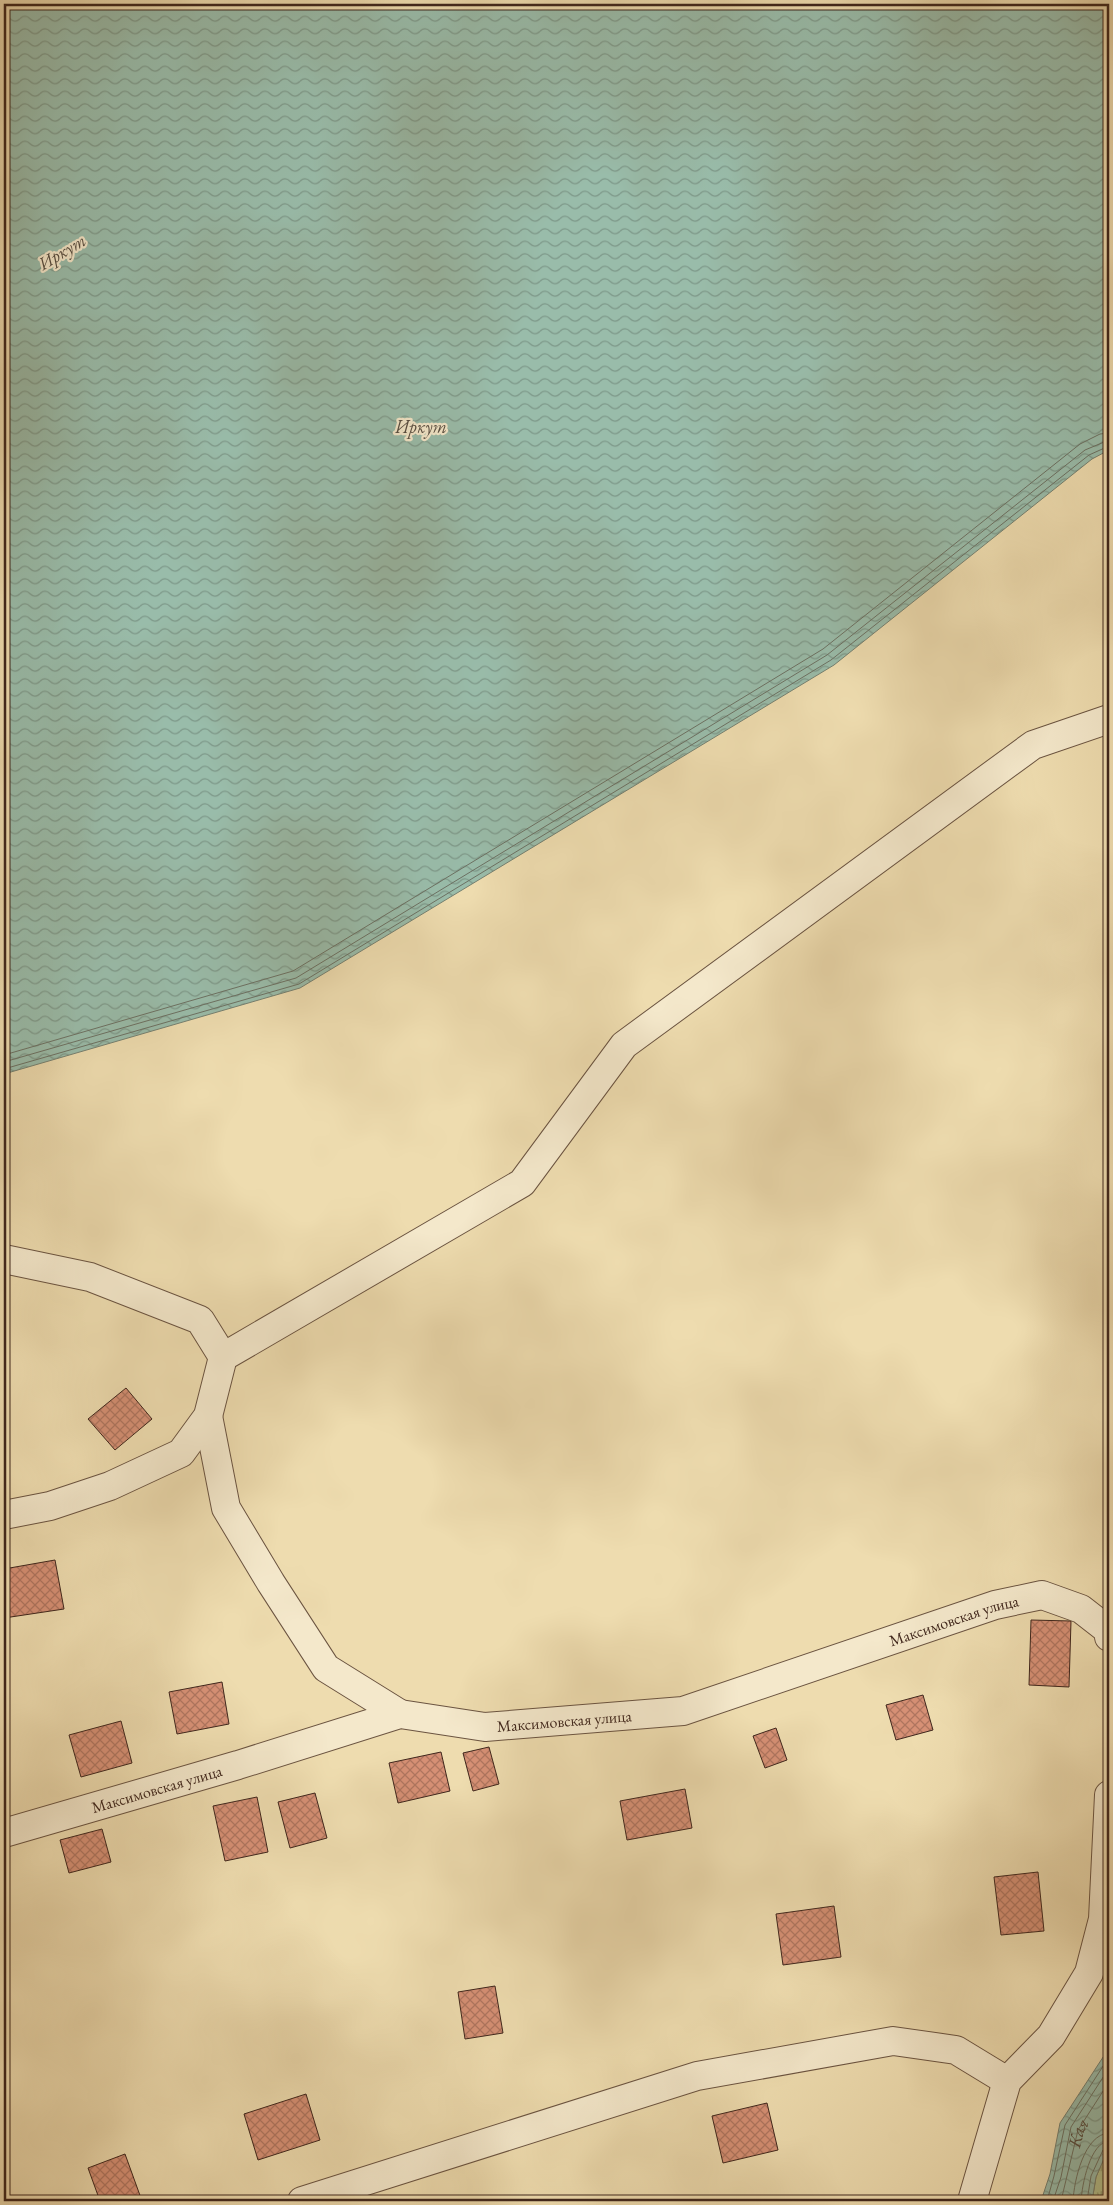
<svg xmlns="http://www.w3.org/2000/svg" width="1113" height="2205" viewBox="0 0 1113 2205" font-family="'EB Garamond',serif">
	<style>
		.park { fill: url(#park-tufts); stroke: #7a7455 }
		.water { fill: url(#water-waves); stroke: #758071 }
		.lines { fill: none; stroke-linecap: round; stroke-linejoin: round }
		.shore { stroke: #6c7163; stroke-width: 1 }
		.building { fill: url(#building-cross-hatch); stroke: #3f261c }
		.minor-casing { stroke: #6b5441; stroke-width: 30 }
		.minor { stroke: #f4e8cb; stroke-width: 28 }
		.labels { text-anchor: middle; stroke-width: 4.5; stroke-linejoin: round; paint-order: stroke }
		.street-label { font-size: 16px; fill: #3f261c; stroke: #f4e8cb }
		.water-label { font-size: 18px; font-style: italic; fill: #564c40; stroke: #f4e8cb }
	</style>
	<defs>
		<pattern id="park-tufts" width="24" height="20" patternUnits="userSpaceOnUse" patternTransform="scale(1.25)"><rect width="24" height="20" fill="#b4c18e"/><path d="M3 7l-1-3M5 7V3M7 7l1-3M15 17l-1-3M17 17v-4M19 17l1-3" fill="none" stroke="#949d73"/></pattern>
		<pattern id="water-waves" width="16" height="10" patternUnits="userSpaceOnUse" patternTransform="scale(1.25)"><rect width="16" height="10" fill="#99bcaa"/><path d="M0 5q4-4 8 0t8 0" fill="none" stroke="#7e998a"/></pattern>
		<pattern id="building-cross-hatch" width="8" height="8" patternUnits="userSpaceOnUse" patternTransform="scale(1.25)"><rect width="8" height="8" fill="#d69075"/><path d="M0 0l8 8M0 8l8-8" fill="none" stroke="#af755f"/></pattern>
	</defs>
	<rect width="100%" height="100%" fill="#eedcaf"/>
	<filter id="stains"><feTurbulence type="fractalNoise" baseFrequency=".004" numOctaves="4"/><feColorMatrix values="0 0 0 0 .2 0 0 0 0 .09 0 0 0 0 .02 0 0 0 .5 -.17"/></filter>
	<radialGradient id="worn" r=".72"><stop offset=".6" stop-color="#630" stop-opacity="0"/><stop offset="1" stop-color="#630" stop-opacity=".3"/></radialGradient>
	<path class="park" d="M1109,2147V2201H1092L1096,2177Z"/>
	<g class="water">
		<path d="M4,4H1109V450L1092,459L834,665L300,988L4,1074Z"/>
		<path d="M1109,2048V2147L1096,2177L1092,2201H1041L1050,2174L1060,2123Z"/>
	</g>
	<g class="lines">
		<g class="shore">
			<path d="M4,1055L293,971L823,649L1080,444L1100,434L1109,433"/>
			<path d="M4,1062L296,978L827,655L1085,450L1109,440"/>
			<path d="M4,1069L299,984L831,660L1089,455L1109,446"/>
			<path d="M1047,2201L1054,2176L1065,2125L1109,2057"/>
			<path d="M1053,2201L1061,2177L1071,2127L1109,2068"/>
			<path id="s1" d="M1061,2201L1078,2130L1109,2082"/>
			<path d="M1073,2201C1074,2181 1084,2134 1109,2133"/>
			<path d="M1081,2201C1082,2185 1090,2142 1109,2141"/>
			<path d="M1087,2201L1091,2176L1103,2150L1109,2147"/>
		</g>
	</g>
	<g class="building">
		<path d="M126,1388L152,1419L115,1450L88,1419Z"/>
		<path d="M55,1560L64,1609L4,1618V1569Z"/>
		<path d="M1031,1620L1071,1621L1069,1687L1029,1685Z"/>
		<path d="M222,1682L229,1724L177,1734L169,1692Z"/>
		<path d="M923,1695L933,1730L896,1740L886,1705Z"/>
		<path d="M121,1721L132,1763L81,1777L69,1735Z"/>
		<path d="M776,1728L787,1760L765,1768L753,1736Z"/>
		<path d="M489,1747L499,1784L473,1791L463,1753Z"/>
		<path d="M441,1752L450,1791L398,1803L389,1763Z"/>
		<path d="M685,1789L692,1828L627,1840L620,1801Z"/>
		<path d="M315,1793L327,1838L290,1848L278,1802Z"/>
		<path d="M257,1797L268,1852L225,1861L213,1806Z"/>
		<path d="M102,1829L111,1862L69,1873L60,1840Z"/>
		<path d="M1038,1872L1044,1931L1001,1935L994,1877Z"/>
		<path d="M834,1906L841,1957L783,1965L776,1914Z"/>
		<path d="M495,1986L503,2033L465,2039L458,1992Z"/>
		<path d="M306,2094L320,2140L258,2160L244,2114Z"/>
		<path d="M767,2103L778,2150L723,2163L712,2116Z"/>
		<path d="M125,2154L142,2201H100L88,2168Z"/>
	</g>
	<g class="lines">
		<g class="minor-casing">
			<g id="minor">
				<path d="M4,1259L90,1277L200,1320L223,1357"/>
				<path d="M208,1416L226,1508L271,1583L326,1668L400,1714"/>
				<path d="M4,1515L50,1506L110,1486L181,1453L208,1416L223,1357L522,1183L624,1045L1033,745L1109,719"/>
				<path id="s2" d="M4,1833L238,1765L400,1714L485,1727L683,1711L995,1605L1042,1595L1081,1609L1108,1630L1109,1637"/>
				<path d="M302,2201L697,2076L893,2041L956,2050L1007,2081"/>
				<path d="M972,2201L1007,2081L1051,2036L1089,1973L1103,1919L1109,1795"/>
			</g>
		</g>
		<use href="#minor" class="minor"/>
	</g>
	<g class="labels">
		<g class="street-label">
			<text dy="6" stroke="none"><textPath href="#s2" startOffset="984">Максимовская улица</textPath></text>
			<text dy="6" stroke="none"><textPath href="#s2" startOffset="579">Максимовская улица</textPath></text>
			<text dy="6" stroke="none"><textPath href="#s2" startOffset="159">Максимовская улица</textPath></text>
		</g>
		<g class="water-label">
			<text transform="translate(62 252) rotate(-31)" y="6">Иркут</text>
			<text x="421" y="433">Иркут</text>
			<text dy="6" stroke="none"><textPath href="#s1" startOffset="70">Кая</textPath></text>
		</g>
	</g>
	<rect width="1113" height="2205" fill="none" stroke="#eedcaf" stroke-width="20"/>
	<rect x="5" y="5" width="1103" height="2195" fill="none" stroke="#3f261c" stroke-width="2.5"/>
	<rect x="10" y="10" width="1093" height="2185" fill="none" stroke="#3f261c"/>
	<rect width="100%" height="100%" filter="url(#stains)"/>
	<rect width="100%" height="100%" fill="url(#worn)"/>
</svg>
